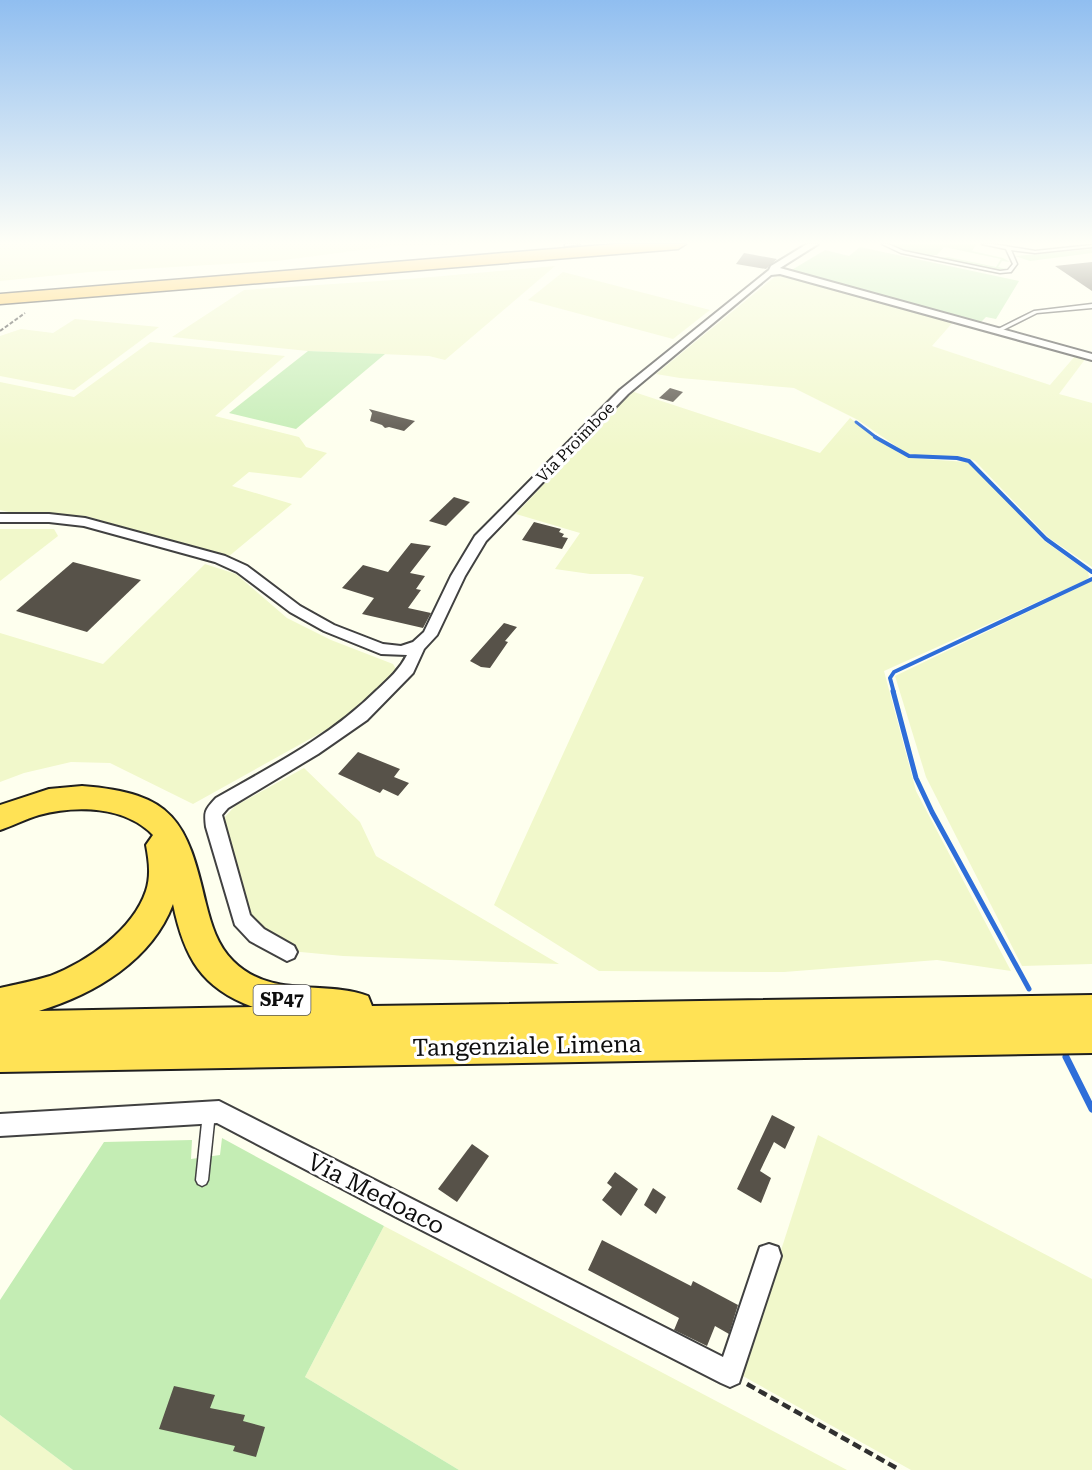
<svg xmlns="http://www.w3.org/2000/svg" width="1092" height="1470" viewBox="0 0 1092 1470" font-family="'Roboto Serif',serif">
	<style>
		.farmland { fill: #f1f8cb }
		.green { fill: #c4edb4 }
		.lines { fill: none; stroke-linecap: round; stroke-linejoin: round }
		.stream-far3 { stroke: #2e6ed9; stroke-width: 3 }
		.stream-far2 { stroke: #2e6ed9; stroke-width: 4 }
		.stream-far1 { stroke: #2e6ed9; stroke-width: 5 }
		.stream { stroke: #2e6ed9; stroke-width: 7 }
		.building { fill: #575249 }
		.service-casing { stroke: #414141; stroke-width: 3 }
		.minor-casing { stroke: #414141; stroke-width: 4 }
		.trunk-casing { stroke: #1f1f1f; stroke-width: 4 }
		.motorway-casing { stroke: #1f1f1f; stroke-width: 3 }
		.path-far1 { stroke: #303030; stroke-width: 2; stroke-dasharray: 4 2; stroke-linecap: butt }
		.path { stroke: #303030; stroke-width: 4.5; stroke-dasharray: 9 4.5; stroke-linecap: butt }
		.service { fill: #fff; fill-rule: evenodd }
		.minor { fill: #fff; fill-rule: evenodd }
		.trunk { fill: #ffe255; fill-rule: evenodd }
		.motorway { fill: #ffc74c; fill-rule: evenodd }
		.labels { text-anchor: middle; stroke-width: 6; stroke-linejoin: round; paint-order: stroke }
		.far-street-label { font-size: 16px; fill: #0e0e0e; stroke: #fff }
		.shield { fill: #fff; stroke: #565656; stroke-width: 1.5 }
		.shield-label { font-size: 18px; font-weight: bold; fill: #0e0e0e }
		.near-street-label { font-size: 24px; fill: #0e0e0e; stroke: #fff }
	</style>
	<rect width="100%" height="100%" fill="#feffee"/>
	<g class="farmland">
		<path d="M0,244H484L391,246L277,261L89,272L0,281Z"/>
		<path d="M555,266L445,360L429,356L308,351L172,337L244,290L409,279Z"/>
		<path d="M563,272L710,310L673,339L528,300Z"/>
		<path d="M777,275H786L954,321L932,346L1050,385L1076,355L1086,358L1059,394L1092,403V567L1049,538L975,461L968,458L919,456L906,453L858,420L794,388L680,378L656,374Z"/>
		<path d="M75,319L159,327L74,390L0,376V336L21,329L53,333Z"/>
		<path d="M150,342L285,356L215,416L299,437L306,447L327,453L301,478L249,472L232,486L292,504L228,557L86,516L13,513L0,510V382L74,397Z"/>
		<path d="M631,391L820,453L850,418L899,453L910,458L966,462L973,465L1043,540L1088,572L1089,577L1086,580L884,671L916,791L1011,971L937,960L784,972L599,971L494,905L644,577L630,574H590L555,569L580,533L516,514Z"/>
		<path d="M0,529H54L58,536L0,581Z"/>
		<path d="M205,564L236,574L287,618L331,640L393,664L397,671L351,716L193,804L110,763L71,762L24,773L0,782V633L103,664Z"/>
		<path d="M1092,581V964L1022,966L926,777L895,676Z"/>
		<path d="M304,768L360,822L376,856L559,964L343,956L290,951L262,934L248,914L223,826L224,818L235,806Z"/>
		<path d="M818,1135L1092,1279V1470H911L741,1375Z"/>
		<path d="M384,1226L847,1470H459L305,1377Z"/>
		<path d="M0,1415L73,1470H0Z"/>
	</g>
	<g class="green">
		<path d="M889,244H973L1000,249L976,245L972,251L1003,258L1010,262L1002,261L998,267L1006,269L997,270L940,258L948,257L996,267L1001,259L944,247L937,255C921,256 903,252 889,244Z"/>
		<path d="M860,247L1019,281L996,319L986,317L981,322L790,271L825,250L849,256Z"/>
		<path d="M1092,249V253L1030,261L1015,256Z"/>
		<path d="M308,351L385,354L296,429L229,413Z"/>
		<path d="M222,1138L384,1226L305,1377L459,1470H73L0,1415V1300L104,1142L192,1140L191,1159L220,1155Z"/>
	</g>
	<g class="lines">
		<path class="stream-far3" d="M856,422L877,438"/>
		<g class="stream-far2">
			<path d="M875,437L909,456L957,458L969,461L1046,539L1092,572"/>
			<path d="M894,693L890,678L894,672L1092,579"/>
		</g>
		<path class="stream-far1" d="M893,691L916,778L932,812L1029,989"/>
		<path class="stream" d="M1066,1057L1092,1109"/>
	</g>
	<g class="building">
		<path d="M744,253L777,259L766,269L736,264Z"/>
		<path d="M1092,262V291L1055,266Z"/>
		<path d="M670,388L683,392L673,402L659,398Z"/>
		<path d="M369,409L399,417L415,421L404,431L389,427L385,428L382,425L370,421L372,413Z"/>
		<path d="M454,497L470,502L446,526L429,521Z"/>
		<path d="M534,522L561,529L559,532L564,534L562,537L568,538L562,549L522,540Z"/>
		<path d="M411,543L431,546L410,573L425,576L416,589L421,590L408,608L431,613L423,628L362,614L374,598L342,588L363,565L388,572Z"/>
		<path d="M73,562L141,580L87,632L16,611Z"/>
		<path d="M504,623L517,627L505,641L508,642L490,668L481,667L470,661Z"/>
		<path d="M358,752L400,769L394,777L409,783L398,796L383,789L380,793L338,774Z"/>
		<path d="M772,1115L795,1127L785,1149L774,1142L760,1171L771,1178L761,1203L737,1189Z"/>
		<path d="M472,1144L489,1156L457,1202L438,1189Z"/>
		<path d="M615,1172L638,1189L621,1216L602,1200L612,1187L607,1183Z"/>
		<path d="M653,1188L666,1197L656,1214L644,1205Z"/>
		<path d="M602,1240L691,1286L693,1281L738,1305L729,1334L715,1326L707,1346L674,1330L679,1318L588,1270Z"/>
		<path d="M174,1386L215,1395L210,1408L245,1415L243,1421L265,1427L256,1457L233,1451L235,1446L159,1429Z"/>
	</g>
	<g class="lines">
		<g class="service-casing">
			<g id="service">
				<path d="M565,244H580L567,246H565Z"/>
				<path d="M882,244H888L904,251L1000,271L1008,270L1013,264L1006,249L982,244H993L1035,251L1092,245V247L1035,253L1011,250L1017,264L1011,272L1000,273L901,253Z"/>
				<path d="M1092,304V308L1037,313L1001,331L996,330L1034,311Z"/>
				<path d="M209,1108L213,1109L215,1113L208,1180L206,1184L202,1186L198,1184L196,1180L203,1113L205,1109Z"/>
			</g>
		</g>
		<g class="minor-casing">
			<g id="minor">
				<path d="M807,244H818L780,268L1092,354V360L780,274L771,275L628,394L486,541L465,576L437,635L424,649L413,673L367,720L318,754L228,808L222,815L250,915L264,929L294,946L297,952L294,958L287,961L250,941L235,925L206,827C204,811 205,810 216,798C272,766 331,736 377,690C389,679 400,669 407,655L381,654L324,631L290,612L237,572L215,562L84,526L49,522H0V514H49L85,518L225,556L247,566L300,606L334,625L383,644L401,646L413,642L424,632L451,576L475,536L620,390L769,270L771,266Z"/>
				<path d="M219,1101L723,1357L760,1247L769,1244L778,1247L781,1256L739,1383L730,1387L721,1383L400,1219L217,1123L0,1136V1114Z"/>
			</g>
		</g>
		<g class="trunk-casing">
			<path id="trunk" d="M82,786C174,793 187,821 206,904C211,924 217,945 233,961C271,999 325,980 368,996L372,1006L1092,995V1053L0,1072V988C17,984 34,981 50,976C87,962 133,930 146,891C151,876 149,861 146,845L153,835C125,806 76,805 39,815C25,819 13,826 0,830V805L49,789ZM173,904C184,957 201,988 253,1007L39,1011C95,994 152,960 173,904Z"/>
		</g>
		<g class="motorway-casing">
			<path id="motorway" d="M616,244H686L678,249L0,304V294Z"/>
		</g>
		<path class="path-far1" d="M0,331L25,313"/>
		<path class="path" d="M747,1384L900,1470"/>
		<use href="#service" class="service"/>
		<use href="#minor" class="minor"/>
		<use href="#trunk" class="trunk"/>
		<use href="#motorway" class="motorway"/>
	</g>
	<linearGradient id="sky" x2="0" y2="1"><stop stop-color="#90bef0"/><stop offset="0.54" stop-color="#fffff7"/><stop offset="1" stop-color="#fffff7" stop-opacity="0"/></linearGradient>
	<rect width="1092" height="450" fill="url(#sky)"/>
	<g class="labels">
		<g class="far-street-label">
			<text transform="translate(575 442) rotate(-46)" y="6">Via Proimboe</text>
		</g>
		<rect class="shield" x="253.5" y="985" width="57" height="30" rx="4.5"/>
		<g class="shield-label">
			<text x="282" y="1006">SP47</text>
		</g>
		<g class="near-street-label">
			<text transform="translate(527 1046) rotate(-1)" y="8">Tangenziale Limena</text>
			<text transform="translate(376 1194) rotate(27)" y="8">Via Medoaco</text>
		</g>
	</g>
</svg>
